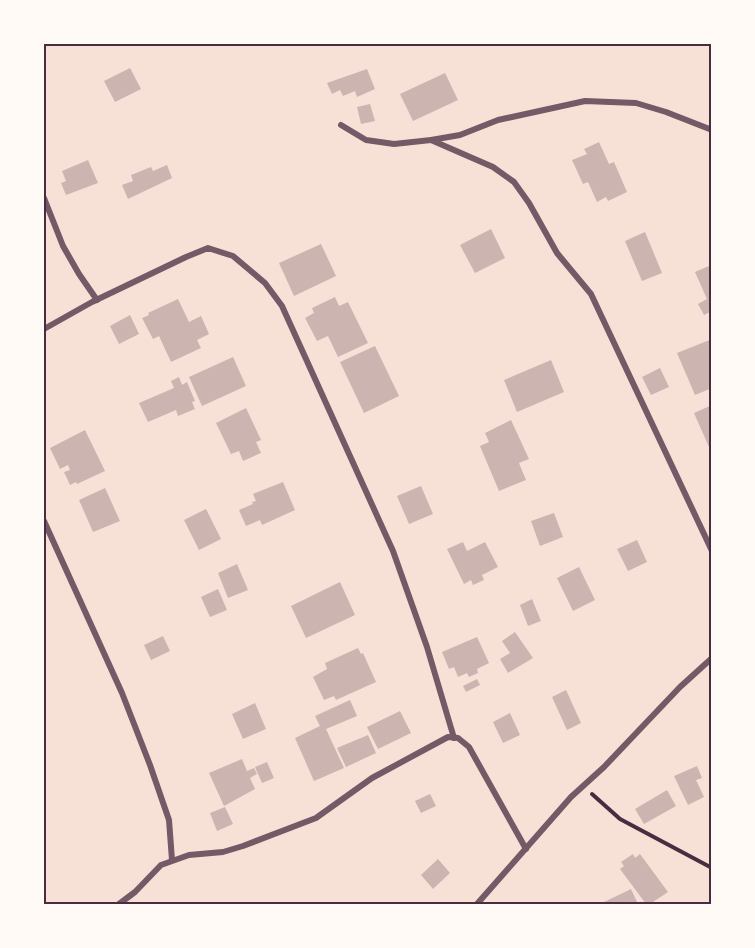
<svg xmlns="http://www.w3.org/2000/svg" width="755" height="948" viewBox="0 0 755 948" font-family="Roboto,sans-serif">
	<style>
		.building { fill: #ccb4b1 }
		.lines { fill: none; stroke-linecap: round; stroke-linejoin: round }
		.path { stroke: #4a2c40; stroke-width: 4 }
		.minor { stroke: #755966; stroke-width: 6 }
		.neatline { fill: none; stroke: #4a2c40; stroke-width: 2 }
	</style>
	<rect width="100%" height="100%" fill="#f7e1d7"/>
	<g class="building">
		<path d="M130,68L141,89L115,102L104,81Z"/>
		<path d="M367,69L375,89L357,97L355,91L343,96L340,90L332,94L327,83Z"/>
		<path d="M445,73L458,100L413,121L400,94Z"/>
		<path d="M370,104L375,121L361,124L357,107Z"/>
		<path d="M599,142L609,164L614,162L627,192L608,201L606,197L597,202L588,182L583,184L572,160L587,154L584,149Z"/>
		<path d="M88,160L98,183L66,195L61,183L66,181L62,171Z"/>
		<path d="M167,165L172,178L128,199L122,185L133,181L131,175L151,167L153,171Z"/>
		<path d="M491,229L505,258L475,273L460,245Z"/>
		<path d="M645,232L662,273L642,281L625,241Z"/>
		<path d="M321,244L336,276L294,296L279,263Z"/>
		<path d="M709,266L712,273V311L704,315L698,304L707,299L695,272Z"/>
		<path d="M335,297L339,306L348,302L368,343L338,357L328,336L317,341L305,318L314,313L312,308Z"/>
		<path d="M178,299L189,322L201,316L209,334L197,340L201,348L171,362L159,336L153,339L142,318L149,315L148,313Z"/>
		<path d="M130,315L139,334L119,344L110,326Z"/>
		<path d="M712,339V388L695,395L677,353Z"/>
		<path d="M375,346L399,396L364,413L340,362Z"/>
		<path d="M233,357L246,386L202,406L189,377Z"/>
		<path d="M551,360L564,392L517,412L504,380Z"/>
		<path d="M660,368L669,387L651,395L642,377Z"/>
		<path d="M179,377L182,385L187,382L195,401L192,402L195,409L178,416L176,410L148,422L139,403L174,388L171,381Z"/>
		<path d="M712,405V454L694,413Z"/>
		<path d="M246,408L261,440L256,442L261,453L243,461L239,451L231,454L216,423Z"/>
		<path d="M511,420L529,459L519,463L526,480L499,491L480,446L489,442L485,433Z"/>
		<path d="M85,430L105,471L77,484L76,482L70,485L64,472L70,470L68,465L60,469L50,448Z"/>
		<path d="M283,482L295,510L262,525L260,520L246,526L239,510L253,504L252,502L256,501L253,494Z"/>
		<path d="M421,486L433,514L409,524L397,496Z"/>
		<path d="M105,488L120,521L93,532L79,500Z"/>
		<path d="M206,509L221,539L199,550L184,520Z"/>
		<path d="M554,513L563,537L540,546L531,521Z"/>
		<path d="M637,540L647,562L628,571L617,549Z"/>
		<path d="M463,542L467,551L485,542L498,567L482,575L484,580L473,585L471,580L464,584L447,549Z"/>
		<path d="M237,564L248,590L228,598L218,573Z"/>
		<path d="M579,567L595,600L573,611L557,578Z"/>
		<path d="M340,582L355,615L306,638L291,606Z"/>
		<path d="M218,589L227,610L210,617L201,597Z"/>
		<path d="M532,599L541,621L528,626L520,605Z"/>
		<path d="M515,632L533,658L508,673L500,659L510,653L502,641Z"/>
		<path d="M163,636L170,651L151,660L144,645Z"/>
		<path d="M477,637L489,663L477,669L478,673L469,677L467,673L458,677L454,667L449,669L442,652Z"/>
		<path d="M358,648L361,654L363,653L376,682L336,700L334,696L324,700L313,677L327,669L325,663Z"/>
		<path d="M477,679L480,685L466,692L463,686Z"/>
		<path d="M566,690L581,723L567,730L552,697Z"/>
		<path d="M350,700L357,716L326,729L344,768L314,781L295,738L320,726L315,716Z"/>
		<path d="M255,703L266,729L243,739L232,714Z"/>
		<path d="M400,711L411,733L378,749L367,727Z"/>
		<path d="M510,713L520,735L503,743L493,722Z"/>
		<path d="M368,735L376,753L346,767L337,748Z"/>
		<path d="M242,759L247,771L254,768L257,774L250,778L255,789L224,806L209,773Z"/>
		<path d="M267,762L274,778L262,783L255,767Z"/>
		<path d="M697,766L702,778L696,780L704,797L688,805L674,776Z"/>
		<path d="M667,790L676,806L644,824L635,809Z"/>
		<path d="M430,794L436,806L421,813L415,801Z"/>
		<path d="M225,807L233,824L217,831L210,813Z"/>
		<path d="M633,854L635,858L640,854L668,892L650,904H646L620,869L624,866L621,862Z"/>
		<path d="M438,859L450,873L433,889L421,875Z"/>
		<path d="M631,889L638,904H600Z"/>
	</g>
	<g class="lines">
		<path class="path" d="M592,794L620,819L712,868"/>
		<g class="minor">
			<path d="M341,125L366,140L394,144L431,140L460,135L498,120L585,101L636,103L666,112L712,130"/>
			<path d="M431,140L493,167L514,182L529,203L557,253L591,294L712,551"/>
			<path d="M44,198L63,246L79,274L97,300"/>
			<path d="M44,329L92,302L186,257L208,248L233,256L265,283L282,306L393,551L427,647L454,738"/>
			<path d="M44,521L122,693L150,765L169,820L172,860"/>
			<path d="M119,904L135,892L161,865L189,855L223,852L243,846L316,818L372,778L448,737L458,738L469,747L526,849"/>
			<path d="M477,904L571,797L604,767L680,687L712,658"/>
		</g>
	</g>
	<rect width="755" height="948" fill="none" stroke="#fffaf5" stroke-width="90"/>
	<rect x="45" y="45" width="665" height="858" class="neatline"/>
</svg>
